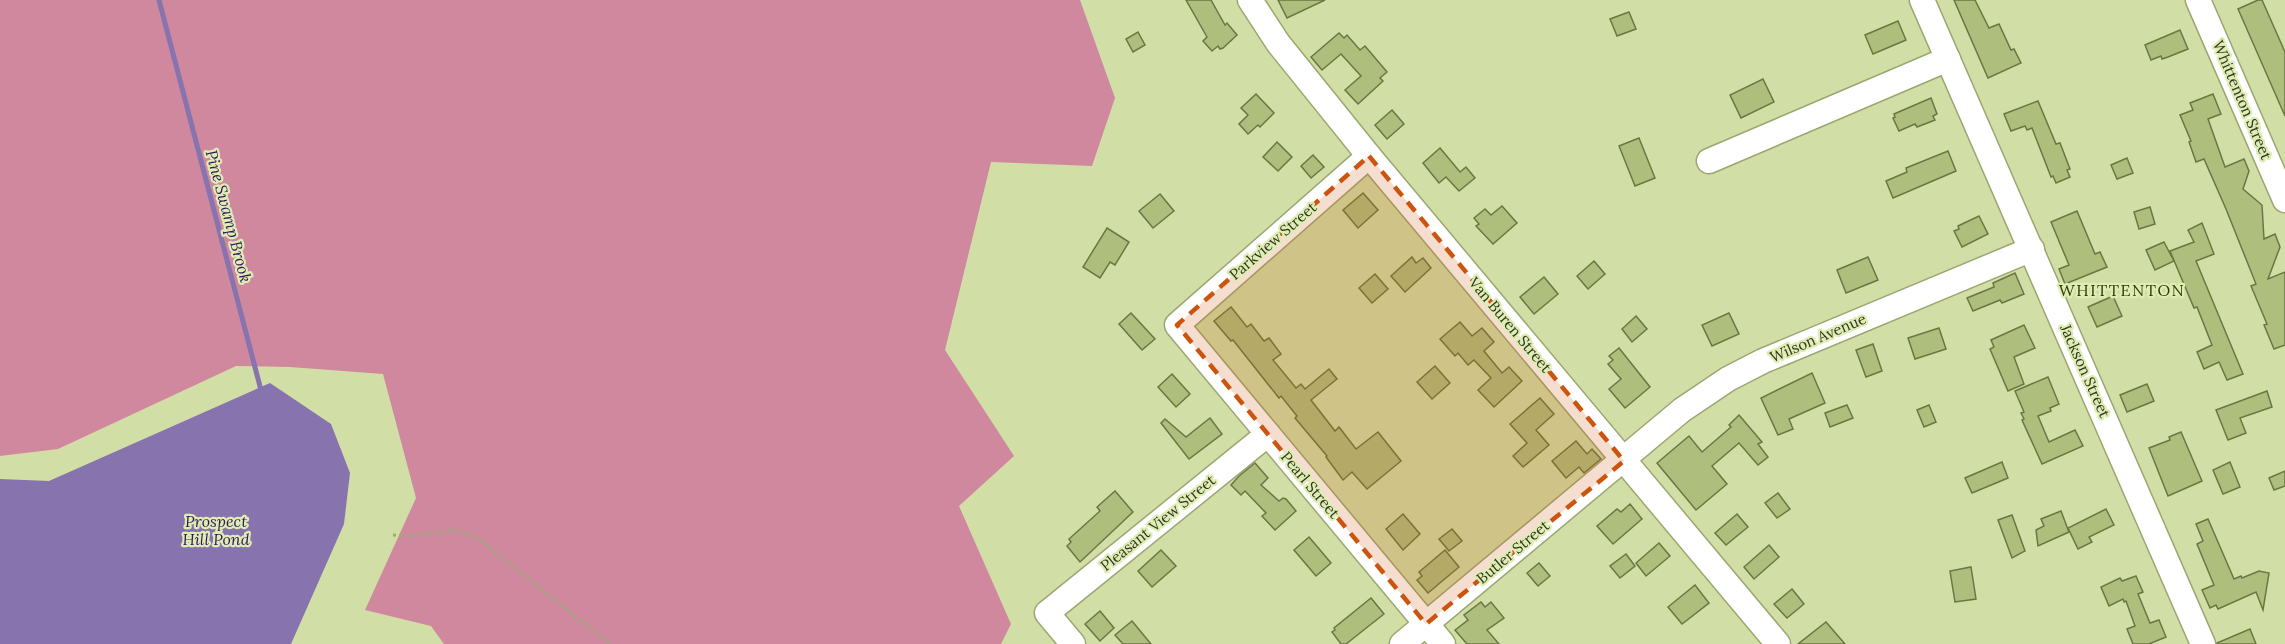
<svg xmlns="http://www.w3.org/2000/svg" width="2285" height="644" viewBox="0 0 2285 644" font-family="Lora,serif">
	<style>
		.forest { fill: #cf889e }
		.water { fill: #8773ae }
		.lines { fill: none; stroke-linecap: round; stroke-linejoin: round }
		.stream { stroke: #8773ae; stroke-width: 5 }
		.building { fill: #aebe7c; stroke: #6b7742; stroke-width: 1.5 }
		.minor-casing { stroke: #9aa771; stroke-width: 27 }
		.path { stroke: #9faa7c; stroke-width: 3; stroke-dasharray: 3 3; stroke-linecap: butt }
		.minor { stroke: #fff; stroke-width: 24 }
		.marked { fill: #cd540f; fill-opacity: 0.2; stroke: #cd540f; stroke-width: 4.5; stroke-dasharray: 12 8; stroke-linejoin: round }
		.labels { text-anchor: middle; stroke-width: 4.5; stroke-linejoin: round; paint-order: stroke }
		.street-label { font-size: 15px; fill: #313620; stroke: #deedb3 }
		.water-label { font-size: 16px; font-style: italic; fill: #36145d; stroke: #deedb3 }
		.neighbourhood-label { font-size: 16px; letter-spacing: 1.5px; fill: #303a01; stroke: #deedb3 }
	</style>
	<rect width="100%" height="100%" fill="#d1dfa6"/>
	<path class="forest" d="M0,0H1080L1115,98L1092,166L991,162L945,350L1014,456L959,506L1011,624L1001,644H444L431,626L365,610L416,498L383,374L290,367L236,366L58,449L0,456Z"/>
	<path class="water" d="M270,383L331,424L350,473L344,524L291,644H0V479L49,481Z"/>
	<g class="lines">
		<path class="stream" d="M159,0L262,394"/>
	</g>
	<g class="building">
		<path d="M1186,0H1211L1225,25L1227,23L1237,35L1223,48L1220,49L1218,46L1212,51L1203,41L1207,37Z"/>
		<path d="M1278,0H1325L1287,18Z"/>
		<path d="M1954,0H1975L1989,28L1999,24L2011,50L2014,49L2021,63L1988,78Z"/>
		<path d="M2258,0H2262L2285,52V116L2238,9Z"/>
		<path d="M1629,12L1636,29L1617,36L1610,19Z"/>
		<path d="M1898,21L1906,40L1873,54L1865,35Z"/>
		<path d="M2180,30L2188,49L2168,57L2162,59L2161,56L2151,60L2145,45Z"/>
		<path d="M1138,32L1145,45L1133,52L1126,39Z"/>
		<path d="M1339,33L1344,38L1347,35L1360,50L1365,46L1387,72L1380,78L1383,81L1358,104L1345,90L1361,76L1341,54L1322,70L1311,57Z"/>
		<path d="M1763,79L1774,102L1741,118L1730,95Z"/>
		<path d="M1256,94L1274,113L1260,127L1258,125L1248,134L1239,124L1248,115L1241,108Z"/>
		<path d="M2213,94L2221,114L2208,119L2225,167L2244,159L2249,171L2243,189L2262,205L2264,239L2275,234L2280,247L2268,279L2285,272V345L2274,349L2264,325L2267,324L2251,286L2256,284L2226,209L2204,159L2196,162L2189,142L2191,141L2180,115L2193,110L2190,103Z"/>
		<path d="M1931,98L1937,114L1933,116L1935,120L1917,127L1915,124L1899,131L1893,118L1895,117L1894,114Z"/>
		<path d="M2038,101L2056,144L2060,143L2070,169L2067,170L2070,177L2056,183L2053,176L2051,177L2032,128L2027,130L2025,126L2011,131L2004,114Z"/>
		<path d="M1392,110L1404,124L1387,139L1375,125Z"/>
		<path d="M1639,138L1655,178L1635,186L1619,146Z"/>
		<path d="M1277,142L1292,157L1278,171L1263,157Z"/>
		<path d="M1440,148L1460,172L1466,167L1475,178L1459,191L1446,177L1439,183L1423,163Z"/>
		<path d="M1948,151L1956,171L1893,198L1886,181L1907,172L1906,168Z"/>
		<path d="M1313,155L1324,167L1311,178L1301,166Z"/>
		<path d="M2127,158L2133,173L2117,179L2111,165Z"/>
		<path d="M1363,193L1378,210L1358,228L1343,210Z"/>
		<path d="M1160,194L1174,211L1153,228L1139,211Z"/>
		<path d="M1502,206L1517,223L1493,244L1476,226L1479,224L1474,218L1485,209L1491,215Z"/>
		<path d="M2150,207L2155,224L2139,229L2134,212Z"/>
		<path d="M2077,211L2095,254L2100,252L2107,267L2065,284L2059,269L2069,265L2051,222Z"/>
		<path d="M1979,216L1988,234L1962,247L1954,231L1959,229L1958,226Z"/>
		<path d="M2202,223L2214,254L2196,261L2243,374L2227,380L2219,362L2204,369L2197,352L2212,345L2197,307L2194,308L2170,251L2194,242L2188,230Z"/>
		<path d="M1107,228L1129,242L1115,265L1110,262L1100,278L1083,267Z"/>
		<path d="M2164,242L2174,261L2155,270L2146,250Z"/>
		<path d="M1412,257L1416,263L1423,258L1431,268L1405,292L1391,276Z"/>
		<path d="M1868,257L1878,280L1846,293L1837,270Z"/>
		<path d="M1594,261L1605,274L1588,289L1577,276Z"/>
		<path d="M2015,273L2024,294L2002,303L2000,300L1973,311L1967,298L1994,287L1993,283Z"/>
		<path d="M1375,274L1388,289L1372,303L1359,288Z"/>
		<path d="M1544,277L1558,294L1534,314L1520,297Z"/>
		<path d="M2113,296L2122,316L2097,327L2088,307Z"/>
		<path d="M1231,307L1247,327L1251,324L1264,341L1269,338L1281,354L1273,360L1296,388L1301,384L1305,389L1329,369L1337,379L1311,400L1335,431L1339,427L1356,449L1378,432L1401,461L1367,489L1352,472L1343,480L1326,457L1327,456L1295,418L1297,416L1281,396L1279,398L1233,340L1231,341L1214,321Z"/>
		<path d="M1131,313L1155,339L1142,350L1119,324Z"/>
		<path d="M1729,313L1739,334L1712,346L1702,325Z"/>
		<path d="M1636,316L1647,329L1632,342L1622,329Z"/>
		<path d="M1460,322L1472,336L1482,328L1494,342L1484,351L1502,373L1509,367L1522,381L1494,407L1478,390L1491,378L1474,360L1468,365L1458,353L1455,356L1440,339Z"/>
		<path d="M2024,325L2035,348L2014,357L2024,384L2008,391L1990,349L1994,347L1991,340Z"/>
		<path d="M1939,328L1946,349L1915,359L1908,338Z"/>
		<path d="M1873,344L1882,371L1866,377L1856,350Z"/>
		<path d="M1619,348L1650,387L1625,408L1609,389L1621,379L1608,364L1613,360L1609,356Z"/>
		<path d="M1435,366L1450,383L1432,399L1417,382Z"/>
		<path d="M1812,373L1825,403L1789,419L1793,429L1778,435L1761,398Z"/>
		<path d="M1172,374L1190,394L1176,407L1158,387Z"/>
		<path d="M2048,377L2059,404L2050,408L2051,411L2038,416L2049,442L2075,430L2083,446L2042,464L2022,420L2024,419L2021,413L2024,412L2015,391Z"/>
		<path d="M2147,384L2154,401L2127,412L2120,395Z"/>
		<path d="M2267,391L2272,407L2240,418L2246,433L2228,440L2216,410Z"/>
		<path d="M1540,398L1554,414L1536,430L1549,445L1523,467L1513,456L1527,443L1510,424Z"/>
		<path d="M1847,405L1853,418L1830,427L1825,413Z"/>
		<path d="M1929,405L1936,422L1924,427L1917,410Z"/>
		<path d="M1739,415L1762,442L1758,444L1768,457L1758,465L1739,443L1712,466L1727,484L1696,510L1657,463L1689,436L1702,452L1731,427L1729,425Z"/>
		<path d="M1210,418L1222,434L1189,459L1161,423L1165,419L1186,437Z"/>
		<path d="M2181,432L2202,481L2168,496L2149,448L2170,440L2169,437Z"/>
		<path d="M1576,441L1587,454L1592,449L1601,459L1584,473L1579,467L1566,478L1552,461Z"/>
		<path d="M2002,462L2008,478L1972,493L1965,478Z"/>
		<path d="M2230,462L2240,487L2223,494L2213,470Z"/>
		<path d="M1255,463L1268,478L1261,485L1279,501L1283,498L1286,499L1296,511L1275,530L1262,516L1266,513L1245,491L1241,495L1231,485L1239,476Z"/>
		<path d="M2285,471V486L2274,490L2269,478Z"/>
		<path d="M1115,491L1133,512L1080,562L1067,546L1071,542L1069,539L1100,511L1097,507Z"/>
		<path d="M1778,493L1790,509L1777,518L1765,503Z"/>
		<path d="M1630,504L1642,519L1613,544L1597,526L1617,509L1621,512Z"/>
		<path d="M2106,509L2114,525L2089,537L2092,542L2078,549L2068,528Z"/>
		<path d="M2061,511L2069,532L2038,546L2036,530L2044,526L2041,519Z"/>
		<path d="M1403,514L1420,534L1403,550L1386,529Z"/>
		<path d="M1737,514L1748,527L1726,545L1715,533Z"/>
		<path d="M2012,515L2025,551L2012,558L1998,520Z"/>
		<path d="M2208,519L2234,579L2241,576L2242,578L2259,571L2269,573L2263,610L2256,592L2218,609L2216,605L2210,608L2202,590L2214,585L2197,544L2203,541L2196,524Z"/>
		<path d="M1452,529L1462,541L1449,551L1439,539Z"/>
		<path d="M1309,537L1331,563L1316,576L1294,550Z"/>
		<path d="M1659,543L1670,556L1646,576L1636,563Z"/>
		<path d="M1769,545L1779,557L1754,579L1744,567Z"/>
		<path d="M1161,550L1176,566L1152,587L1138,571Z"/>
		<path d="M1445,550L1459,567L1428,593L1417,580L1422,576L1419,572Z"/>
		<path d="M1626,554L1635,566L1620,578L1610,566Z"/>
		<path d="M1539,563L1550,576L1538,586L1527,573Z"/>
		<path d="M1971,567L1976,599L1955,602L1950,571Z"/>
		<path d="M2136,576L2143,592L2138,594L2150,623L2159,620L2166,637L2149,644H2133L2127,629L2135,626L2126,601L2124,602L2123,599L2109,606L2101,587L2120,578L2122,581Z"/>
		<path d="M1695,585L1709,603L1682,624L1668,607Z"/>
		<path d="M1792,589L1804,604L1787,618L1774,604Z"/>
		<path d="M1371,598L1384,614L1346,644H1341L1332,632L1335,630L1334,628Z"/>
		<path d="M1481,602L1485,607L1491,602L1504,618L1487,630L1499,644H1467L1455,630L1468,620L1464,615Z"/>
		<path d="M1100,611L1114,628L1100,641L1085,624Z"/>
		<path d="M1132,621L1151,644H1123L1115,635Z"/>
		<path d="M1826,622L1845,644H1798Z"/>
		<path d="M2250,629L2256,644H2217V643Z"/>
	</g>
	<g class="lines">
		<g class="minor-casing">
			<g id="minor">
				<path d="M1250,0L1278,43L1369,156L1778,644"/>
				<path d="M1922,0L2203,644"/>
				<path d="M2198,0L2285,200"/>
				<path d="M1369,156L1177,325L1443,644"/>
				<path d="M1709,161L1948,59"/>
				<path d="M1073,644L1047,613L1268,434"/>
				<path d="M1402,644L1682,410L1728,379L1763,361L2032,249"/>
			</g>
		</g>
		<path class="path" d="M393,535L411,536L455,530L479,539L610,644"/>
		<use href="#minor" class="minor"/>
	</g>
	<path class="marked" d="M1369,156L1624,461L1426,624L1177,325Z"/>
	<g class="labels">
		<g class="street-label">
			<text transform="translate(2242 100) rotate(67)" y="5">Whittenton Street</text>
			<text transform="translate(1273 241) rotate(-41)" y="5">Parkview Street</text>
			<text transform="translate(1510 325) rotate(50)" y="5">Van Buren Street</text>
			<text transform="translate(1818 338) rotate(-23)" y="5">Wilson Avenue</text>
			<text transform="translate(2085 371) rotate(66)" y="5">Jackson Street</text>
			<text transform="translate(1310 485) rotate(50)" y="5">Pearl Street</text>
			<text transform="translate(1158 523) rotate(-39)" y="5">Pleasant View Street</text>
			<text transform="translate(1513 552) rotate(-40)" y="5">Butler Street</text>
		</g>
		<g class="water-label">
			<text transform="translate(229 216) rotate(75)" y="6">Pine Swamp Brook</text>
			<text x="216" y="527">Prospect<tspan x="216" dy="18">Hill Pond</tspan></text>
		</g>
		<g class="neighbourhood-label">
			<text x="2122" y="296">WHITTENTON</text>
		</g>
	</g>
</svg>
